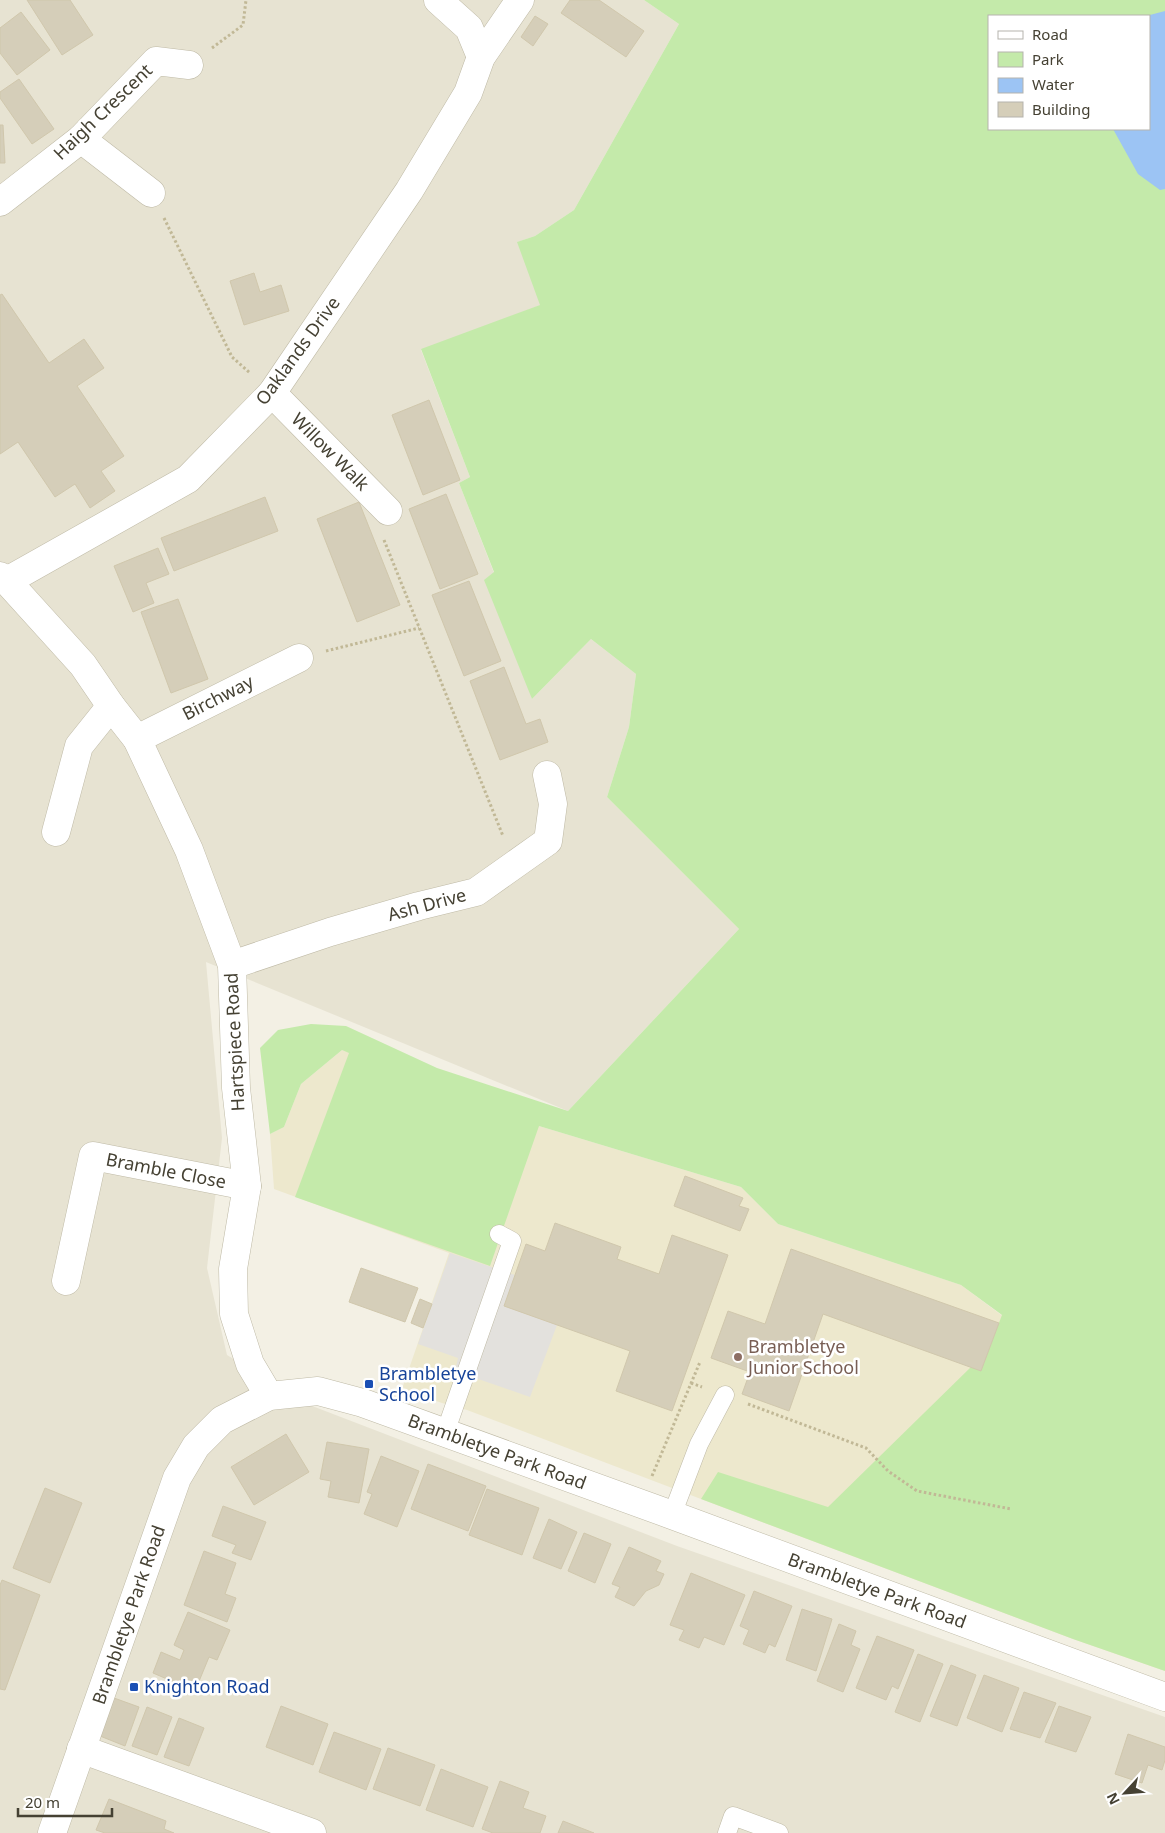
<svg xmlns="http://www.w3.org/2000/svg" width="1165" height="1833" viewBox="0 0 1165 1833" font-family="'Noto Sans',sans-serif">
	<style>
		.residential { fill: #e7e3d2 }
		.education { fill: #ede8cd }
		.green { fill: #c4eaaa; fill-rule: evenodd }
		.parking { fill: #e3e1dd }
		.water { fill: #9cc4f4 }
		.building { fill: #d5ceb9; stroke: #d0c7ac }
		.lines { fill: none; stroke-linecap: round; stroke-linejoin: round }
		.lane-casing { stroke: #bfbaa6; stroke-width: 19 }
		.street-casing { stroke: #bfbaa6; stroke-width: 29 }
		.path { stroke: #c1b896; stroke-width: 3; stroke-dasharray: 2.5 2.5; stroke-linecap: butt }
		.lane { stroke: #fff; stroke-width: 18 }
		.street { stroke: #fff; stroke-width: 28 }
		.education-dot { fill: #8d6e63; stroke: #fff; stroke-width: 2 }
		.transit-dot { fill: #1a4fb4; stroke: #fff; stroke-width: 2 }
		.labels { text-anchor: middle; stroke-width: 5; stroke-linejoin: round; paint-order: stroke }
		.street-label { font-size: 18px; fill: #454133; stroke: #fff }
		.education-label { font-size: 18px; fill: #785e54; stroke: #fff; text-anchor: start }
		.transit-label { font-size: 18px; fill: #164399; stroke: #fff; text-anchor: start }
	</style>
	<rect width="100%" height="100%" fill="#f3f0e4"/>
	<path class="residential" d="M0,0H644L679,24L574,210L535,236L518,242L541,305L421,350L470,477L459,483L494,573L532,699L591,639L636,674L629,727L607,797L739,929L568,1111L206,962L222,1138L207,1268L227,1355L307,1404L677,1546L1165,1717V1833H0Z"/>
	<path class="education" d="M342,1050L405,1070L539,1126L741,1187L778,1224L961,1285L1048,1350L1165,1671L1073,1639L701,1499L467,1410L442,1403L402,1389L449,1253L274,1189L270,1134L284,1127L301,1084Z"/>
	<path class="green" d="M644,0H1165V1671L1073,1639L701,1499L718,1472L828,1507L971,1367L981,1370L1002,1315L961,1285L778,1224L741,1187L539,1126L490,1266L295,1197L349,1053L342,1050L301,1084L284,1127L270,1134L260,1048L278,1030L311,1024L346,1026L437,1068L568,1111L739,929L607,797L629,727L636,674L591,639L532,699L484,580L494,572L459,483L470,477L421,349L540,305L517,242L535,236L574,210L679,24ZM989,16H1149V129H989Z"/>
	<path class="parking" d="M450,1253L515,1275L504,1306L557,1325L530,1397L455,1371L458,1358L418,1344Z"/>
	<path class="water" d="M1165,11V189L1160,190L1138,174L1113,129H1149V16H1146Z"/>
	<g class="building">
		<path d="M27,0H70L93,35L62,55Z"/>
		<path d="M570,0H599L644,31L626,57L561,13Z"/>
		<path d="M21,12L50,50L17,75L0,53V28Z"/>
		<path d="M535,16L548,24L533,46L521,37Z"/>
		<path d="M19,79L54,129L32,144L0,98V92Z"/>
		<path d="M0,125H3L5,163H0Z"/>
		<path d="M254,273L260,292L281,285L289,311L244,325L230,281Z"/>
		<path d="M2,294L49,363L84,339L104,368L77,386L124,456L101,471L115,491L90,508L75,484L55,497L18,442L0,454V295Z"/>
		<path d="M429,400L460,480L423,495L392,415Z"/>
		<path d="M446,494L478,574L440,589L409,509Z"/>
		<path d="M265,497L278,531L174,571L161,538Z"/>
		<path d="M359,502L400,605L357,622L317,519Z"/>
		<path d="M158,548L169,574L146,583L154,603L133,612L114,566Z"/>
		<path d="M469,581L501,661L464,676L432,595Z"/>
		<path d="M178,599L208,679L171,693L141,612Z"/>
		<path d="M504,667L526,724L540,719L548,742L500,760L470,681Z"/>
		<path d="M685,1176L743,1198L739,1206L749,1209L740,1231L674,1206Z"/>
		<path d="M555,1223L621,1247L617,1259L659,1274L672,1235L728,1255L672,1411L616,1391L630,1351L504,1306L526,1244L545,1251Z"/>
		<path d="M791,1249L999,1323L981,1371L823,1314L789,1411L742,1394L750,1372L711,1358L728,1311L765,1324Z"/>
		<path d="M361,1268L418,1288L405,1322L349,1302Z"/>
		<path d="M420,1299L432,1304L423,1328L411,1323Z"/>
		<path d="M286,1434L309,1472L254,1505L231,1467Z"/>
		<path d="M327,1442L369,1449L359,1503L328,1497L331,1481L320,1479Z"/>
		<path d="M381,1456L419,1471L397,1527L364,1514L372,1494L367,1492Z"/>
		<path d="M428,1464L486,1486L468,1531L411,1509Z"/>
		<path d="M45,1488L82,1503L50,1583L13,1568Z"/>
		<path d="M487,1489L539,1508L522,1555L469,1535Z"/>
		<path d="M223,1506L266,1522L251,1560L232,1553L236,1545L212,1536Z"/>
		<path d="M549,1519L577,1532L561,1569L533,1558Z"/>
		<path d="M584,1533L611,1544L595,1583L568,1571Z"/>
		<path d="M629,1547L661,1561L656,1571L664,1574L659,1585L646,1591L634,1606L615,1597L620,1587L612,1584Z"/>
		<path d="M204,1551L236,1563L225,1594L236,1598L227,1622L184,1605Z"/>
		<path d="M691,1573L745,1595L724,1645L704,1637L699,1648L679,1640L684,1630L670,1625Z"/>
		<path d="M2,1580L40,1595L5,1690L0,1689V1585Z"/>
		<path d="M754,1591L792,1606L775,1647L769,1644L765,1653L743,1644L749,1630L740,1626Z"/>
		<path d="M802,1609L832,1619L816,1671L786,1660Z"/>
		<path d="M188,1612L230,1630L217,1660L209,1657L195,1691L153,1673L161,1652L180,1660L184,1650L174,1645Z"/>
		<path d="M839,1624L856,1631L851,1645L860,1649L843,1692L817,1681Z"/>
		<path d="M877,1636L914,1650L898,1689L892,1686L886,1700L856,1688Z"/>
		<path d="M918,1654L943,1664L920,1722L895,1712Z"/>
		<path d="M951,1665L976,1675L957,1726L930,1716Z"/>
		<path d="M984,1675L1019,1688L1002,1732L967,1718Z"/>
		<path d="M1024,1692L1056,1703L1040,1738L1010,1729Z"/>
		<path d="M114,1698L139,1707L125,1746L100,1736Z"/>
		<path d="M281,1706L328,1724L313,1765L266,1747Z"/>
		<path d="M1059,1706L1091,1717L1076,1752L1045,1742Z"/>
		<path d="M147,1707L172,1717L157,1755L132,1746Z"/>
		<path d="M179,1718L204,1728L189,1766L164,1757Z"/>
		<path d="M334,1732L381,1749L366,1790L319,1772Z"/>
		<path d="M1128,1734L1165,1747V1760L1162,1770L1148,1765L1142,1783L1115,1774Z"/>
		<path d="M388,1748L435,1765L420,1806L373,1789Z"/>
		<path d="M441,1769L488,1787L473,1827L426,1810Z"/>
		<path d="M500,1781L529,1792L523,1808L546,1816L540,1833H493L482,1829Z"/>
		<path d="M109,1799L166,1821L164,1829L174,1833H105L96,1830Z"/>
		<path d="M563,1821L594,1833H558Z"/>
	</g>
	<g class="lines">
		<g class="lane-casing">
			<g id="lane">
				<path d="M445,1433L512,1241L499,1234"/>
				<path d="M672,1515L699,1444L725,1395"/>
				<path d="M727,1833L733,1816L779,1833"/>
			</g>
		</g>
		<g class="street-casing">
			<g id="street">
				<path d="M438,0L469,28L481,57"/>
				<path d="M81,139L151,193"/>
				<path d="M0,202L81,139L156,61L189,65"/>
				<path d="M272,393L388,511"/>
				<path d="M0,576L7,581L83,665L111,706L137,739L189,850L232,965L236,1088L247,1186L233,1269L234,1314L250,1364L269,1396"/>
				<path d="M7,581L188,479L272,393L409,191L468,93L481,57L520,0"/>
				<path d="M137,739L299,658"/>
				<path d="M56,832L79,746L111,706"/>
				<path d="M232,965L330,932L419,906L476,892L548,841L553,804L547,775"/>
				<path d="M66,1281L93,1156L247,1186"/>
				<path d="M81,1749L312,1833"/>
				<path d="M52,1833L177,1478L196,1446L222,1420L269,1396L318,1391L363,1403L672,1515L1165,1697"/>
			</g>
		</g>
		<g class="path">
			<path d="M212,48L243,25L246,0"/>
			<path d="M164,218L232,357L250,373"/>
			<path d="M384,540L503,836"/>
			<path d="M326,651L419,628"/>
			<path d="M691,1383L702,1387"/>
			<path d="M748,1404L866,1448L888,1471L917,1491L1011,1509"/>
			<path d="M652,1476L700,1362"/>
		</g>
		<use href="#lane" class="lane"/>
		<use href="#street" class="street"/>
	</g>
	<circle class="education-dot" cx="738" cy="1357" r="5"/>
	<g class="transit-dot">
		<rect x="364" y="1379" width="10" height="10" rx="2.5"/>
		<rect x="129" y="1682" width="10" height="10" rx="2.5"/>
	</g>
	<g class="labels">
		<g class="street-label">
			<text transform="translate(103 112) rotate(-44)" y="6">Haigh Crescent</text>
			<text transform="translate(298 351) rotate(-54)" y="6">Oaklands Drive</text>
			<text transform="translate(330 452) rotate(45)" y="6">Willow Walk</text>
			<text transform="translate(218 698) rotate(-27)" y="6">Birchway</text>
			<text transform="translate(427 905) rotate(-15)" y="6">Ash Drive</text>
			<text transform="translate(235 1042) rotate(-93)" y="6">Hartspiece Road</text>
			<text transform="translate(166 1171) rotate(11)" y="6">Bramble Close</text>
			<text transform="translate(497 1452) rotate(20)" y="6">Brambletye Park Road</text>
			<text transform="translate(877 1591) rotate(20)" y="6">Brambletye Park Road</text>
			<text transform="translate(129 1615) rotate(-71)" y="6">Brambletye Park Road</text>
		</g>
		<g class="education-label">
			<text x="748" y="1353">Brambletye<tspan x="748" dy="21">Junior School</tspan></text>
		</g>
		<g class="transit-label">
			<text x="379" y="1380">Brambletye<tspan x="379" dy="21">School</tspan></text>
			<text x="144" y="1693">Knighton Road</text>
		</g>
	</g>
	<rect x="988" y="15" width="162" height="115" fill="#ffffff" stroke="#b5b3ad"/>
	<rect x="998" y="31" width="25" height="8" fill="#ffffff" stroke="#b5b3ad"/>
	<text x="1032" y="40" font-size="15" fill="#454133">Road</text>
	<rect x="998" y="52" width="25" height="15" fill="#c4eaaa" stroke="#b5b3ad"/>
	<text x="1032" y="65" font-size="15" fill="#454133">Park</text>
	<rect x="998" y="78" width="25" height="15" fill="#9cc4f4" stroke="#b5b3ad"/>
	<text x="1032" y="90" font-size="15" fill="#454133">Water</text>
	<rect x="998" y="102" width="25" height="15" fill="#d5ceb9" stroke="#b5b3ad"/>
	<text x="1032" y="115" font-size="15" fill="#454133">Building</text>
	<g transform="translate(1125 1793) rotate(244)" stroke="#ffffff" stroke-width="4" paint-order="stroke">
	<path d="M0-4L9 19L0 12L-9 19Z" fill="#454133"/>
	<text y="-8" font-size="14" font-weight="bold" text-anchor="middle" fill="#454133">N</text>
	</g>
	<path d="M18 1808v8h94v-8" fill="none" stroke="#454133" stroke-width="2.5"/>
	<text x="25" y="1808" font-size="15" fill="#454133" stroke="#ffffff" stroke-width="4" paint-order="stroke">20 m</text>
</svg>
